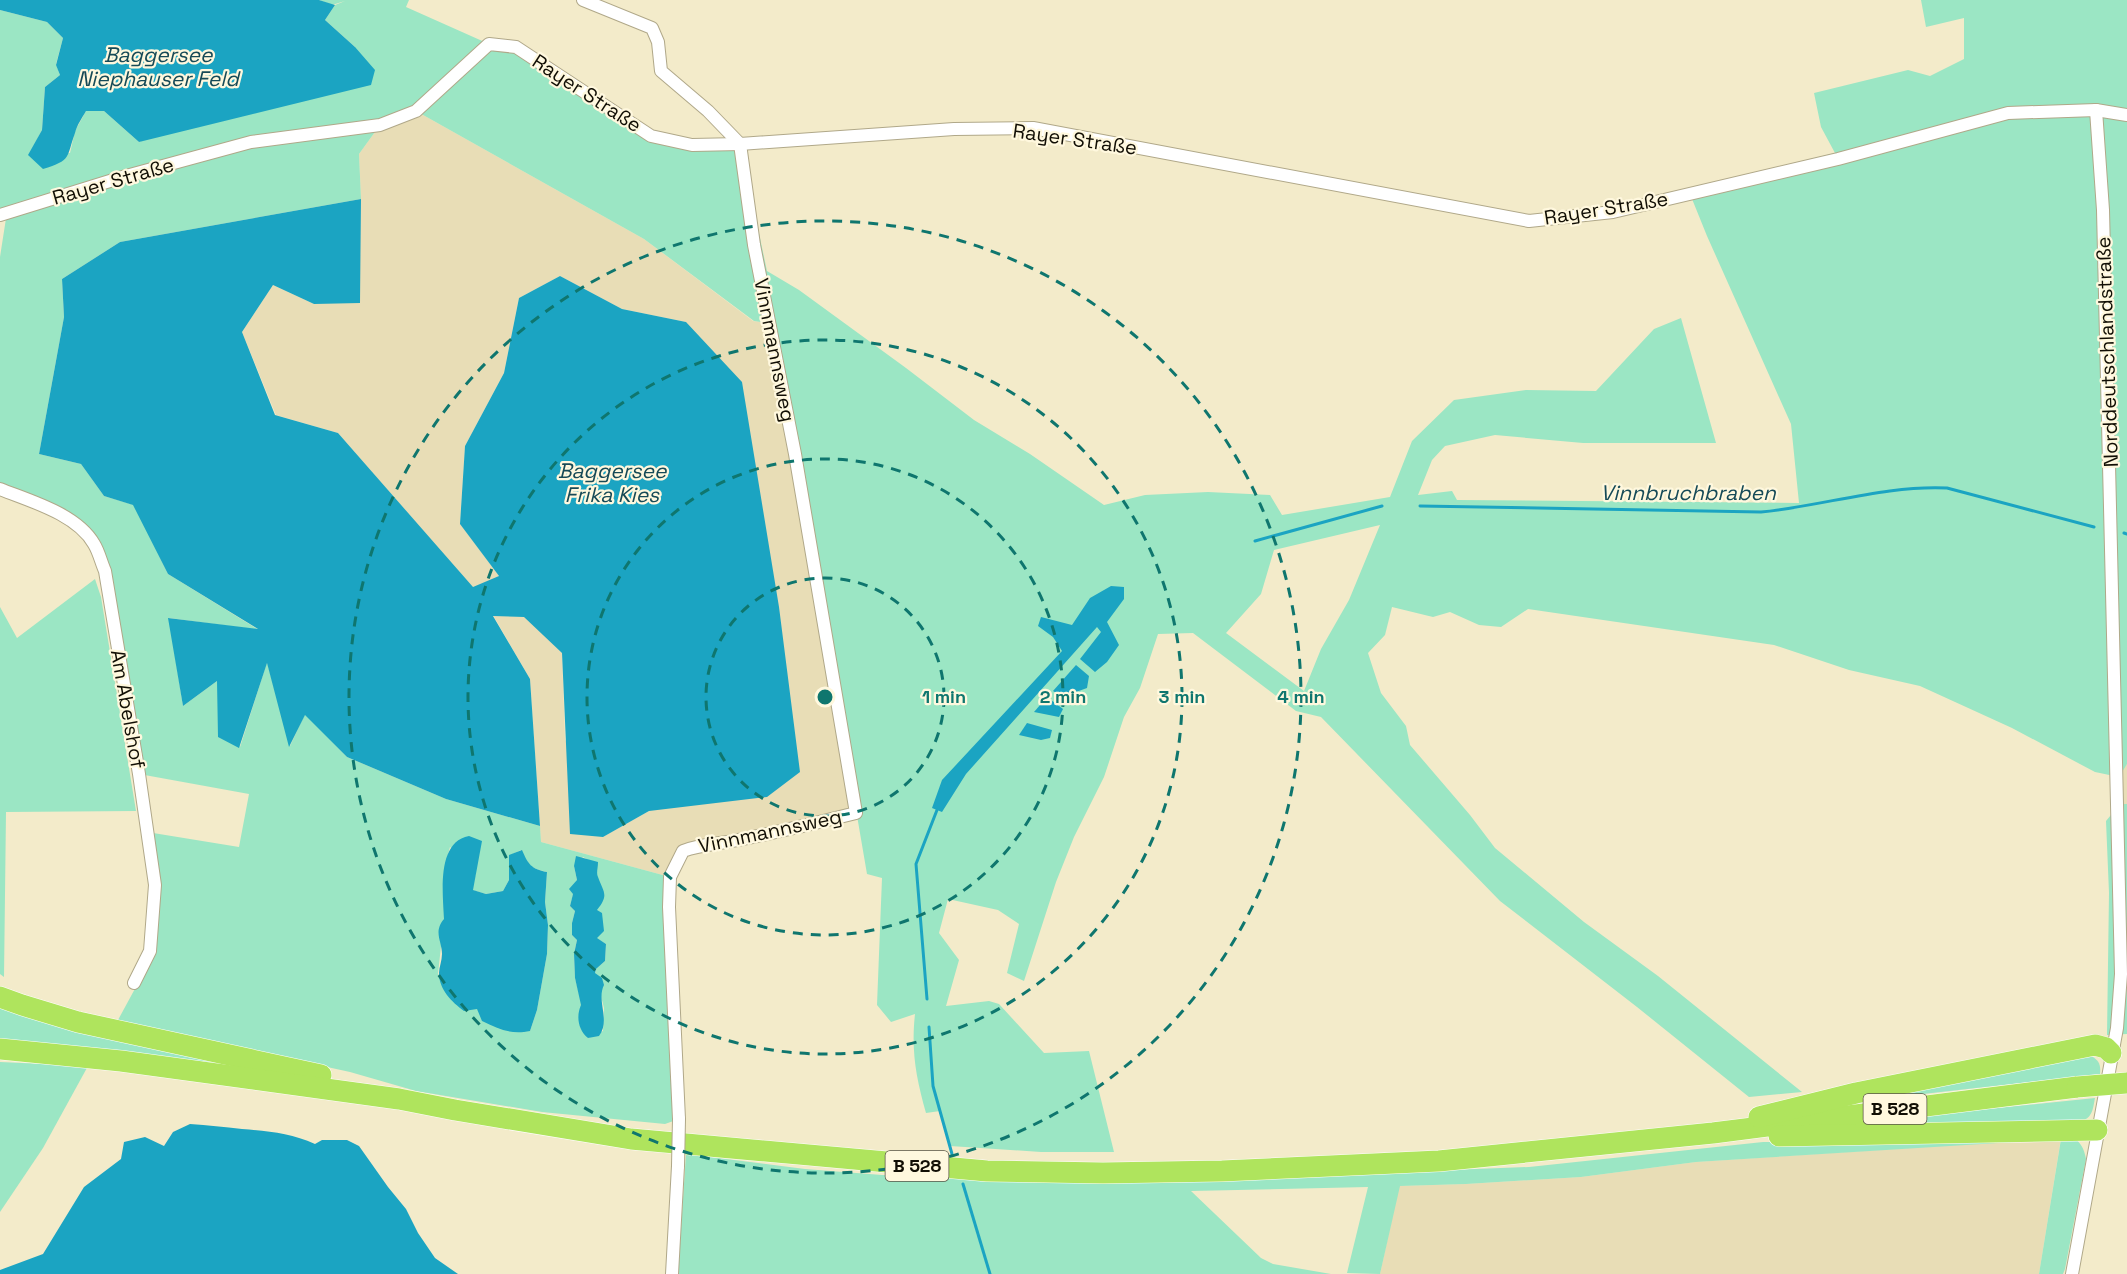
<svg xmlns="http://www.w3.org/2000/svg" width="2127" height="1274" viewBox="0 0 2127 1274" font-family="'Space Grotesk',sans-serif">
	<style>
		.built { fill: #e8ddb6 }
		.green { fill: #9be6c4; fill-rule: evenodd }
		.water { fill: #1ba4c2 }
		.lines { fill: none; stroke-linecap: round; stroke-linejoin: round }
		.stream { stroke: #1ba4c2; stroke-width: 3 }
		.street-casing { stroke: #b0a889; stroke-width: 14 }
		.highway-casing { stroke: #fff; stroke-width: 22 }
		.street { stroke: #fff; stroke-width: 12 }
		.highway { stroke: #afe45d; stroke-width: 21 }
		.street-bridge-casing { stroke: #b0a889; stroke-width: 14; stroke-linecap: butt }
		.highway-bridge-casing { stroke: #fff; stroke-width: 22; stroke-linecap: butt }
		.street-bridge { stroke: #fff; stroke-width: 12 }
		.highway-bridge { stroke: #afe45d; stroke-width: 21 }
		.ring { fill: none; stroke: #0f766e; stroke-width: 3; stroke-dasharray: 10 8 }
		.labels { text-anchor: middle; stroke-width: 4.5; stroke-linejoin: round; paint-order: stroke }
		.shield { fill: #fff8de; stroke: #585445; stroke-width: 1.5 }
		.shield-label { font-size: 18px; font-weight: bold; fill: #110e04 }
		.street-label { font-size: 20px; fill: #110e04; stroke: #fff8de }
		.water-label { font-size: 21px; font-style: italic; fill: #164a57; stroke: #fff8de }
		.centre { fill: #0f766e; stroke: #fff8de; stroke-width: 3 }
		.ring-label { font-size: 18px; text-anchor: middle; font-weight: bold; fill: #0f766e; stroke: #fff8de; stroke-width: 4.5; stroke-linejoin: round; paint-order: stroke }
	</style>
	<rect width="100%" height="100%" fill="#f3ebca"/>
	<g class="built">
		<path d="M416,111L644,239L753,321L777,324L856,813L683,851L670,877L541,842L530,679L493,615L525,617L562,653L565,739L603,837L649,811L686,322L622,309L560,276L519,298L504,373L465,446L460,523L499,576L475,590L338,433L276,415L242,332L273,285L314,304L361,199L359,154L380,125Z"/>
		<path d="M2127,764V804H2120L2118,775Z"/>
		<path d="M2061,1138L2039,1274H1380L1399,1186L1466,1184L1581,1177L1696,1162Z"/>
	</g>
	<g class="green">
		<path d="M319,0H409L406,7L489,44L516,47L651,136L740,144L767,271L799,290L906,368L974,420L1030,454L1104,505L1145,495L1208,492L1270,495L1282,515L1390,497L1412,441L1454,400L1526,390L1596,391L1654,329L1681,318L1716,443H1583L1495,435L1445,446L1432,460L1418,495L1452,491L1457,500L1799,503L1791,424L1707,236L1688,189L1835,153L1821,127L1814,93L1908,70L1930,76L1964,59V18L1926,27L1921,0H2127V764L2119,777L2095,772L2012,728L1920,686L1849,670L1774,645L1528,609L1501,627L1479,625L1450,612L1433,617L1392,607L1385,635L1368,653L1381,693L1406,726L1410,745L1470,815L1495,848L1584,922L1658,976L1802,1092L1749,1097L1637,1007L1500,901L1321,717L1296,711L1193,633L1158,634L1140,688L1124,717L1104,777L1074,837L1056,882L1024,981L1007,973L1019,924L998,910L948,899L939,933L959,960L946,1006L989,1001L999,1004L1044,1053L1089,1051L1114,1152H1041L950,1146L940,1111L926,1113C916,1077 911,1051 915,1014L891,1022L877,1005L882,878L867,874L795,454L775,324L754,321L644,239L416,111L380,125L359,154L361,199L120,242L62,279L64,317L39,454L81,464L104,496L134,505L168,574L259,630L169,618L183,706L217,681L240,747L267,662L290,746L305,714L347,757L446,799L540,826L541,842L670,877L679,1119L665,1124L542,1112L416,1091L350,1072L144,1027L118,1020L137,985L150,951L155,885L147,832L239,847L249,794L139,774L105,571L82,530L0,489V257L7,212L0,215V10L47,22L63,38L56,64L60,75L45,87L42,130L29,155L70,153L75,131L86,111H104L139,142L355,47L325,20L335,5L345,1L332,5ZM1380,525L1349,600L1321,649L1304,691L1226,633L1261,594L1274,550ZM450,847L476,872L472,890L486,894L503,891L509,880V856L521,850C529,865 529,868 547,872L545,902L548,925L547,954L537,1010L530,1031L477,1009L438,974L444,919V870ZM583,857L594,863L596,874V938L606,944L605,961L596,969L595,973L604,1008L603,1031L588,1038C583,1027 575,1017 582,1005L575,978L574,954L577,940L572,935V923L575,911L570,906L577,880L574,866Z"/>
		<path d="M95,579L101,597L136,811L6,812L4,977L0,974V607L17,638Z"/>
		<path d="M2120,804H2127V1034L2107,1035L2109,893L2106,821Z"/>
		<path d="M0,1005L298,1077L0,1042Z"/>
		<path d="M2091,1056C2099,1060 2101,1065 2100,1074L1879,1099Z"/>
		<path d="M0,1062L88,1066L43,1148L0,1212Z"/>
		<path d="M2095,1098C2093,1108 2093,1117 2082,1121L1832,1125Z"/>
		<path d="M2072,1136C2081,1143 2084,1148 2086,1159L2065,1269L2063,1274H2039L2061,1139L1696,1162L1581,1177L1466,1184L1400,1186L1380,1274L1347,1273L1368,1187L1191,1191L1261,1258L1273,1264L1331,1274H678L686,1154L805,1169L882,1175L970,1177L1399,1172L1529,1167L1763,1142Z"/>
	</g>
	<g class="water">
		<path d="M0,0H319L335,5L325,20L355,47L375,70L371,85L139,142L104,111H86C82,118 77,125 75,133C66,158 72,160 43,169L28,155L42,130L45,87L60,75L56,65L63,38L47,22L0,10Z"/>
		<path d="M361,199L360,303L314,304L273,285L242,332L275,415L338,433L473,587L499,576L460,524L465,446L504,373L519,298L560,276L622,309L686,322L742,382L779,607L800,772L767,797L649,811L603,837L570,834L562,653L524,617L493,616L530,679L540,826L446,799L347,757L305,715L289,747L267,663L239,748L218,737L217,681L183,706L168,618L258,629L168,574L133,505L104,496L81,464L39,454L64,317L62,279L120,242Z"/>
		<path d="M1111,586L1124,587V599L1107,622L1119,645L1107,662L1095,672L1080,659L1101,632L1097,627L966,774L942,812L932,808L942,780L1062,651L1053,637L1038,626L1041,617L1072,625L1090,598Z"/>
		<path d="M1076,665L1089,676L1087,688L1076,692L1069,701L1053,691Z"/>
		<path d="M1047,697L1063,709L1059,717L1034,712Z"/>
		<path d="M1027,723L1052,730L1050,738L1041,740L1019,735Z"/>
		<path d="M469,836L482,841L473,890L486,894L503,891L509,880V855L522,850C528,864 531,869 547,872L545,902L548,925L547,954L537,1010L530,1031C511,1035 499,1029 482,1021L477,1009L464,1011C452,1002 439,990 439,973C439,967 442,961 442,954C442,941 433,932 444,919C443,894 436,842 469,836Z"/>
		<path d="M576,856L598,862C598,868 596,873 598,877C604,893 609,895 597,910L602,913L604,931L597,938L606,944L605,961L596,969L595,973L602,978L604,985C596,1001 611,1020 599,1036L588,1038C578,1030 576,1016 581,1005L575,978L574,954L577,940L572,935V923L575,911L570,906L573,894L569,889L577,880L574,866Z"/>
		<path d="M190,1124C208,1125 224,1127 242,1129C268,1131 291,1133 315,1144L322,1140H347L359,1146L388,1187L406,1209L418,1233L435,1258L458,1274H0V1270L43,1254L84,1187L121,1159L124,1142L145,1137L164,1146L173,1132Z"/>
	</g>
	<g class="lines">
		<g class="stream">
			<path d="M1420,506L1761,512C1823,506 1885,485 1947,488L2094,527"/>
			<path d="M2124,533L2127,534"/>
			<path d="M1255,541L1382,506"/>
			<path d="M927,999L916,864L937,810"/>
			<path d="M929,1027L933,1086L952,1154"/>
			<path d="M963,1184L990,1274"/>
		</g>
		<g class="street-casing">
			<g id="street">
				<path d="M583,0L652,28L658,42L661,71L708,111L740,144"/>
				<path d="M0,215L126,176L251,142L380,125L416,111L489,44L516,47L651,136L692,145L740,144L954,129L1033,128L1529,221L1613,212L1838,159L2008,113L2096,110L2127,115"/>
				<path d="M0,489C30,501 77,514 94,544C99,552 101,562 105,571L139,774L155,885L150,951L134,983"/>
				<path d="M679,1119L669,907L670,877L683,851C701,844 719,844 738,840C778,832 817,823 856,813L795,454L754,245L740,144"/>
				<path d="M672,1274L678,1166"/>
				<path d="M2072,1274L2117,1028L2121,974L2103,210L2096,110"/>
			</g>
		</g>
		<g class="highway-casing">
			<g id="highway">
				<path d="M0,997L22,1005L78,1022L321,1075"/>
				<path d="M0,1049L121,1061L399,1099L455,1110L631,1139L987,1171L1103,1173L1222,1171L1439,1161L1713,1133L2077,1087"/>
				<path d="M1759,1117L1856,1093L2095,1045L2106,1048L2111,1053"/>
				<path d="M1779,1136L2097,1130"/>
			</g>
		</g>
		<use href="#street" class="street"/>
		<use href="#highway" class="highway"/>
		<g class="street-bridge-casing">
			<path id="street-bridge" d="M678,1166L679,1119"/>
		</g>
		<g class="highway-bridge-casing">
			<path id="highway-bridge" d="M2077,1087L2127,1083"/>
		</g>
		<use href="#street-bridge" class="street-bridge"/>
		<use href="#highway-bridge" class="highway-bridge"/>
	</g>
	<g class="ring">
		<circle cx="825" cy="697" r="119"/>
		<circle cx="825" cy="697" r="238"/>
		<circle cx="825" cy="697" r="357"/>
		<circle cx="825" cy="697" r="476"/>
	</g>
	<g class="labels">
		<g class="shield">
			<rect x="1863.5" y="1094" width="63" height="30" rx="4.5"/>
			<rect x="885.5" y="1151" width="63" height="30" rx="4.5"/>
		</g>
		<g class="shield-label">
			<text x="1895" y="1115">B 528</text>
			<text x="917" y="1172">B 528</text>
		</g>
		<g class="street-label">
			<text transform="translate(587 93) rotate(33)" y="7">Rayer Straße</text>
			<text transform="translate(1075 139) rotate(8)" y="7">Rayer Straße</text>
			<text transform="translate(113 181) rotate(-16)" y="7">Rayer Straße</text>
			<text transform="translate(1606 208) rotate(-9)" y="7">Rayer Straße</text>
			<text transform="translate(775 350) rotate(79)" y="7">Vinnmannsweg</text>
			<text transform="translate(2107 352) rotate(-92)" y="7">Norddeutschlandstraße</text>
			<text transform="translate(128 709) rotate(80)" y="7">Am Abelshof</text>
			<text transform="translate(770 831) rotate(-12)" y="7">Vinnmannsweg</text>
		</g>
		<g class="water-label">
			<text x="158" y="62">Baggersee<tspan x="158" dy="24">Niephauser Feld</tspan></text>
			<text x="612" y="478">Baggersee<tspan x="612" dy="24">Frika Kies</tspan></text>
			<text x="1688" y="500">Vinnbruchbraben</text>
		</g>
	</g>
	<circle cx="825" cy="697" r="9" class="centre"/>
	<g class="ring-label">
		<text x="944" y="703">1 min</text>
		<text x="1063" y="703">2 min</text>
		<text x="1182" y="703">3 min</text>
		<text x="1301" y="703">4 min</text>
	</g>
</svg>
